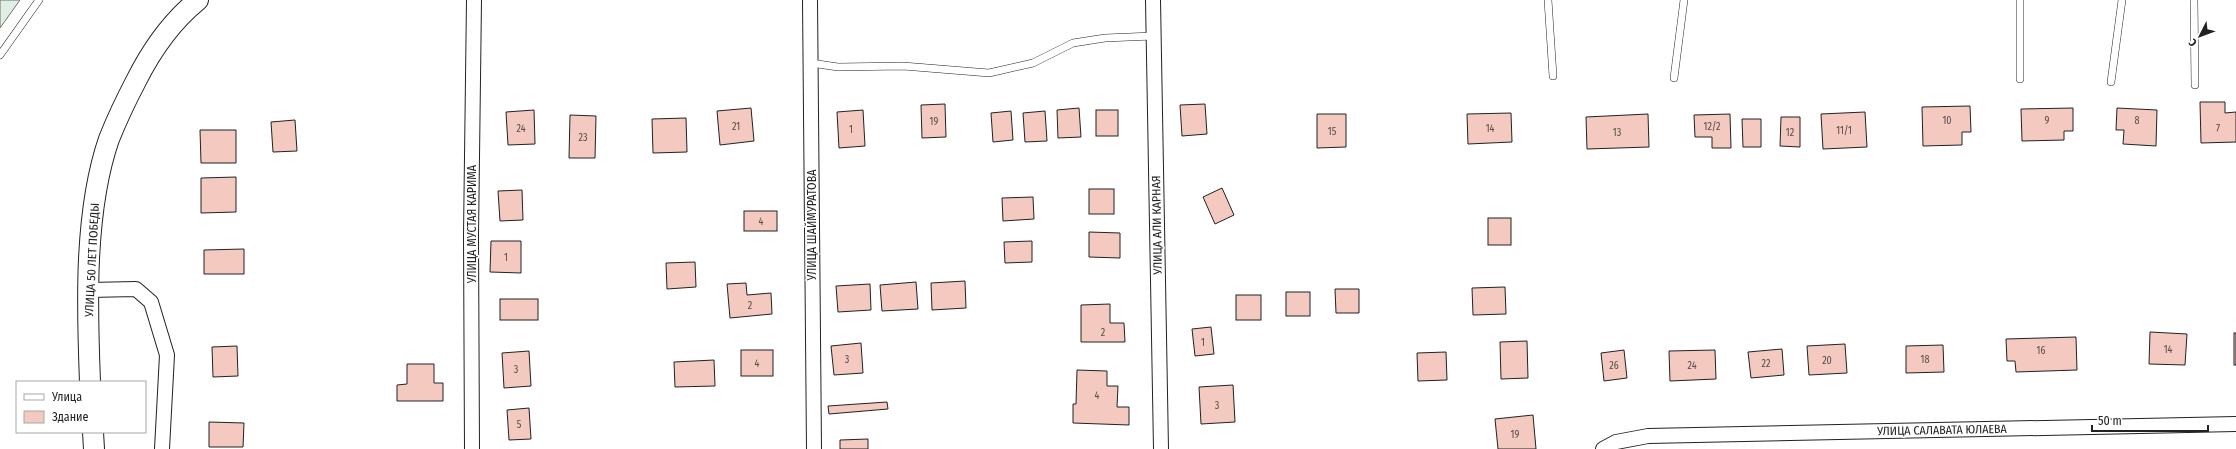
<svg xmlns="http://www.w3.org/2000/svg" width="2236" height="449" viewBox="0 0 2236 449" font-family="'Fira Sans Condensed',sans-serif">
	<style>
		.green { fill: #e0efe3; stroke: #6f6f6f }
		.building { fill: #f3c9c0; stroke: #222 }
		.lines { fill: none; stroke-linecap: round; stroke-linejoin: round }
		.lane-casing { stroke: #222; stroke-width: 8 }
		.street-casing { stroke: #222; stroke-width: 16 }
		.secondary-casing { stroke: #222; stroke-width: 22 }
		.lane { stroke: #fff; stroke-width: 7 }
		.street { stroke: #fff; stroke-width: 14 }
		.secondary { stroke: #fff; stroke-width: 20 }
		.labels { text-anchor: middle; stroke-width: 3; stroke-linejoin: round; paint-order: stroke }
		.number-label { font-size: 10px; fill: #564c4a }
		.street-label { font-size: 12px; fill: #222; stroke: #fff }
	</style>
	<rect width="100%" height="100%" fill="#fff"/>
	<path class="green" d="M0,0H20L0,28Z"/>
	<g class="building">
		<path d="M2200,102H2225V113L2236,112V142L2201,143Z"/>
		<path d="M945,104L946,137L922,138L921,105Z"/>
		<path d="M1205,104L1207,134L1182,136L1180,105Z"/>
		<path d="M1970,106L1971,132H1962V145L1923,146L1922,107Z"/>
		<path d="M751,108L754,141L720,145L717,111Z"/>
		<path d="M1079,108L1081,137L1058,138L1057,110Z"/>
		<path d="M2073,108V131H2064V140L2022,141L2021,109Z"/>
		<path d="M2117,108L2157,110L2156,146L2123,144L2124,130H2116Z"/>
		<path d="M534,110L535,144L508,145L506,112Z"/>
		<path d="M863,110L865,146L839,148L837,112Z"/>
		<rect x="1096" y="110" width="22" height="26"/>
		<path d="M1011,111L1013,140L993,142L991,113Z"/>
		<path d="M1045,111L1047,141L1025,142L1023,113Z"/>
		<path d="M1865,112L1867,147L1823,149L1821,114Z"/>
		<path d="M1511,113L1512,142L1468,144L1467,114Z"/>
		<path d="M1317,114H1346V147L1317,148Z"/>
		<path d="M1648,114L1649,147L1587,149L1586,117Z"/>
		<path d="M1730,114L1731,148H1712V137H1695L1694,115Z"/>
		<path d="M570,115L596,116L595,158H569Z"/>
		<path d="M1781,117H1800V147L1780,146Z"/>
		<path d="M686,118L687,152L653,153L652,119Z"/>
		<path d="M1742,119H1761V147H1743Z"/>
		<path d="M295,120L297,151L273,152L271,122Z"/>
		<path d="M200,130H236V163H201Z"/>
		<path d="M236,177V212L201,213V178Z"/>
		<path d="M1222,188L1234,215L1215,224L1203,197Z"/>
		<rect x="1089" y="189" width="25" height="25"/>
		<path d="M522,190L523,220L500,221L498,191Z"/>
		<path d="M1033,197L1034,219L1003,221L1002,198Z"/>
		<rect x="744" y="211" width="33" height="20"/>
		<rect x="1488" y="218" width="23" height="27"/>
		<path d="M1089,232L1120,233V258L1089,257Z"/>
		<path d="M491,241H521V273L490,272Z"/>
		<path d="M1032,241V262L1005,263L1004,242Z"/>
		<path d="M244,249V274H204V250Z"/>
		<path d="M695,262L696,287L667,289L666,263Z"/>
		<path d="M965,281L966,308L932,310L931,283Z"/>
		<path d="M916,282L918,309L882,311L880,285Z"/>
		<path d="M746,283L747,295L771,293L772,314L730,318L727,284Z"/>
		<path d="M870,284L871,310L838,312L836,286Z"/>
		<path d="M1505,287L1506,314L1473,315L1472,288Z"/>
		<path d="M1335,289H1359V313H1336Z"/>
		<rect x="1286" y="292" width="24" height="24"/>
		<rect x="1236" y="295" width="25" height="25"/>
		<rect x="500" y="299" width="38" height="21"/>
		<path d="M1110,304V323H1124L1125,342H1081V305Z"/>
		<path d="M1211,327L1214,354L1195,356L1192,329Z"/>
		<path d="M2150,332L2187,334L2185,365L2149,364Z"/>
		<rect x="2234" y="333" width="2" height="32"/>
		<path d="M2076,337L2077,370L2016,372L2015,361H2007L2006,339Z"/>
		<path d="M1527,341L1528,378L1501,379L1500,342Z"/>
		<path d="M861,343L863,373L834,375L831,346Z"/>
		<path d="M1845,344L1847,373L1809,375L1807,346Z"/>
		<path d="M1943,345L1944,372L1906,373V346Z"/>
		<path d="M237,346L238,376L213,377L212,347Z"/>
		<path d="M1782,349L1784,375L1751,378L1748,352Z"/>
		<rect x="741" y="350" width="32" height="26"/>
		<path d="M1624,350L1627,378L1604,381L1601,353Z"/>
		<path d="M1715,350L1716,379L1670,381L1669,351Z"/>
		<path d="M529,351L531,386L504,388L502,353Z"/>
		<path d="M1446,352L1447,380L1418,381L1417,353Z"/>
		<path d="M714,360L715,386L675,387L674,362Z"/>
		<path d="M407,364H434V383H443V401H397V385L407,384Z"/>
		<path d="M1077,370L1107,371V386H1118L1117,407H1129V425L1073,423V404H1076Z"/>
		<path d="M1233,385L1235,422L1201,424L1199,387Z"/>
		<path d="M887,402L888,409L829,414L828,406Z"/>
		<path d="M529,408L531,439L509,440L507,410Z"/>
		<path d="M1533,415L1536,449H1498L1495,419Z"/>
		<path d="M209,422L244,423L243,447H209Z"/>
		<path d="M868,439V449H840V440Z"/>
	</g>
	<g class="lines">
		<g class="lane-casing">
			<g id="lane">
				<path d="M1548,0L1553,76"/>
				<path d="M2020,0V79"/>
				<path d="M2194,0L2195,85"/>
				<path d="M0,55L39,0"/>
				<path d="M811,63L838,67L903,66L989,73L1033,63L1073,43L1105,38L1153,36"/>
				<path d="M1674,78L1684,0"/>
				<path d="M2111,82L2122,0"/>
			</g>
		</g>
		<g class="street-casing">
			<g id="street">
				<path d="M810,0L814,449"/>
				<path d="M1153,0L1161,449"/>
				<path d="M89,290L136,289L151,302L167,355L162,449"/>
				<path d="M472,449L471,235L474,0"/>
				<path d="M1603,449L1616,442L1648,436L2236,424"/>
			</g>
		</g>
		<g class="secondary-casing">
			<g id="secondary">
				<path d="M90,382C87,306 84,211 109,139C117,119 126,100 136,81C151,51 171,22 198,0"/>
				<path d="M93,432L94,449"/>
			</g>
		</g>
		<use href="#lane" class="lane"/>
		<use href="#street" class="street"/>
		<use href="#secondary" class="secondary"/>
	</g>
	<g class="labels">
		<g class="number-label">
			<text x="1947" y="124">10</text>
			<text x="2047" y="124">9</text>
			<text x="2137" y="124">8</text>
			<text x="934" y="125">19</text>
			<text x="736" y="130">21</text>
			<text x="1712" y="130">12/2</text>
			<text x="521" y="132">24</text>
			<text x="1490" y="132">14</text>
			<text x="2218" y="132">7</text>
			<text x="851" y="133">1</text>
			<text x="1844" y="134">11/1</text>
			<text x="1332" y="135">15</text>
			<text x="1617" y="136">13</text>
			<text x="1790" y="136">12</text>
			<text x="583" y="141">23</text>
			<text x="761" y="225">4</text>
			<text x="506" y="261">1</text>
			<text x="750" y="309">2</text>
			<text x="1103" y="336">2</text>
			<text x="1203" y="346">1</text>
			<text x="2168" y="353">14</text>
			<text x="2041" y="354">16</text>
			<text x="847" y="363">3</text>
			<text x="1925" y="363">18</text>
			<text x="1827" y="364">20</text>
			<text x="757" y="367">4</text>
			<text x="1766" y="367">22</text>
			<text x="1614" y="369">26</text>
			<text x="1692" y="369">24</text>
			<text x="516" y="373">3</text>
			<text x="1097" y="399">4</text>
			<text x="1217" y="409">3</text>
			<text x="519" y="428">5</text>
			<text x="1515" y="438">19</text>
		</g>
		<g class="street-label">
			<text transform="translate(472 224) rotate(-90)" y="4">УЛИЦА МУСТАЯ КАРИМА</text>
			<text transform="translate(812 225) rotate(-90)" y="4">УЛИЦА ШАЙМУРАТОВА</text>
			<text transform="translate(1157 225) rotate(-91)" y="4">УЛИЦА АЛИ КАРНАЯ</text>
			<text transform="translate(92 260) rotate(-87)" y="4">УЛИЦА 50 ЛЕТ ПОБЕДЫ</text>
			<text transform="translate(1942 430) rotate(-1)" y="4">УЛИЦА САЛАВАТА ЮЛАЕВА</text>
		</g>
	</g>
	<rect x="16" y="381" width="130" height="52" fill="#ffffff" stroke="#a7a7a7"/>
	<rect x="24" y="394" width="20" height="6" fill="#ffffff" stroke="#a7a7a7"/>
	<text x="52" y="401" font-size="12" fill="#222222">Улица</text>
	<rect x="24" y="411" width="20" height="12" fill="#f3c9c0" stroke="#a7a7a7"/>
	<text x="52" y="421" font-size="12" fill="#222222">Здание</text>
	<g transform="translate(2200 36) rotate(228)" stroke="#ffffff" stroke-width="3" paint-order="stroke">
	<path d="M0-3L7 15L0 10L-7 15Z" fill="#222222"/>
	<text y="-6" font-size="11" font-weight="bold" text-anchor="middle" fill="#222222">С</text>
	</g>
	<path d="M2092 425v6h116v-6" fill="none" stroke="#222222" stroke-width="2"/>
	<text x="2098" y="425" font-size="12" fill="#222222" stroke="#ffffff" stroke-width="3" paint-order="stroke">50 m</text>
</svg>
